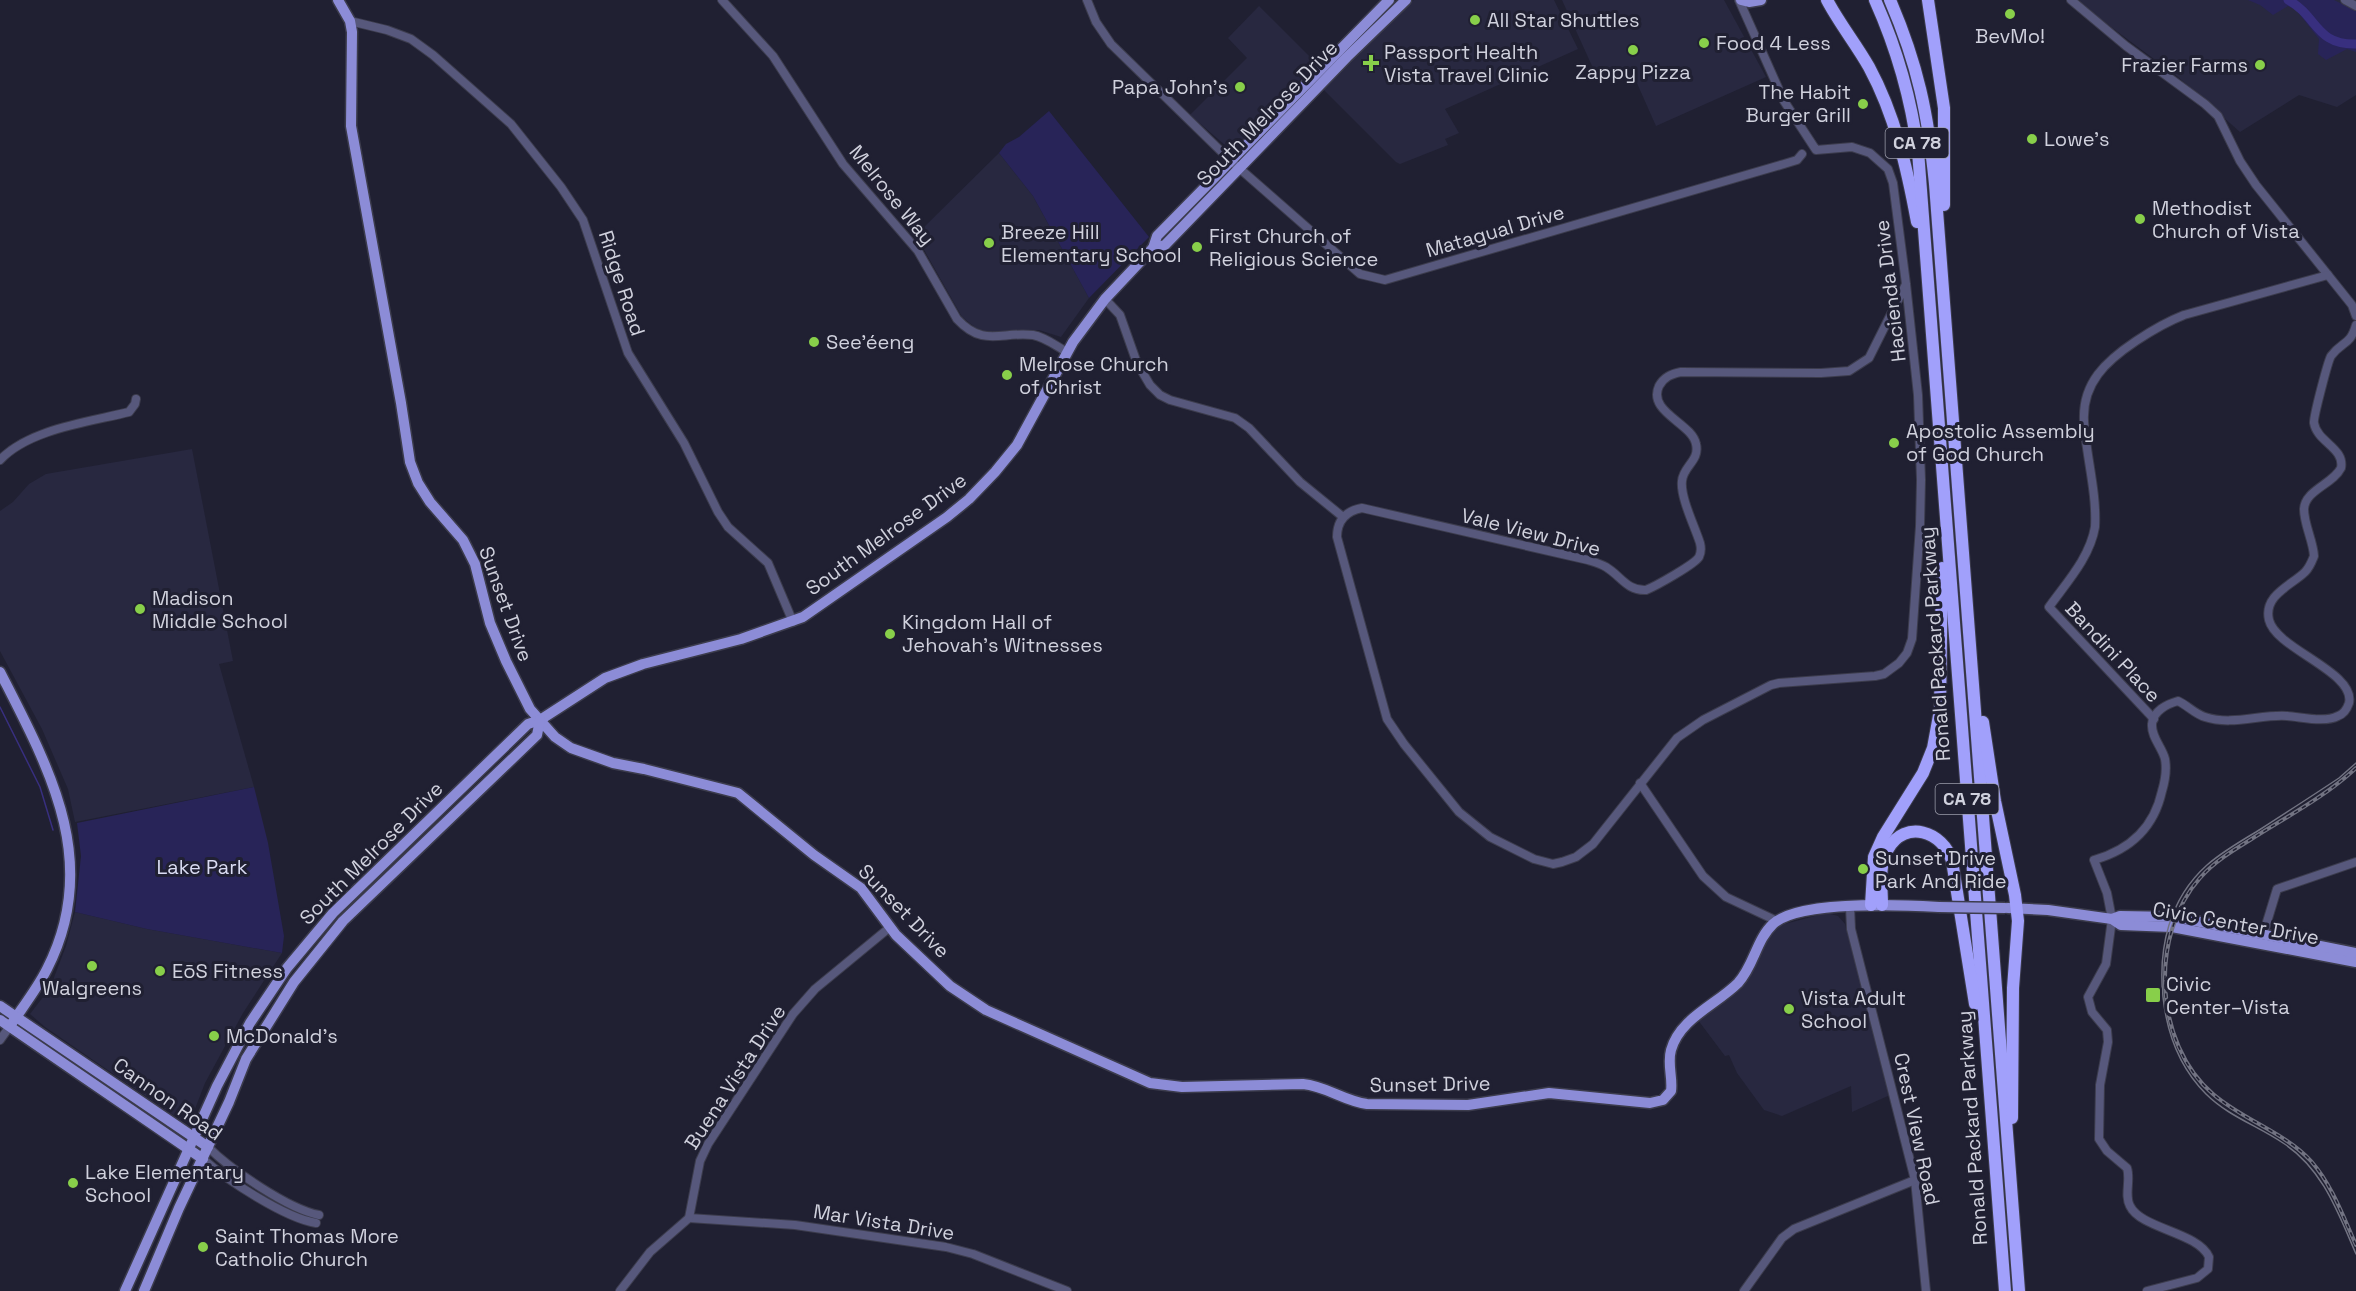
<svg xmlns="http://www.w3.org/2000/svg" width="2356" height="1291" viewBox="0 0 2356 1291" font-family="'Space Grotesk',sans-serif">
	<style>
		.built { fill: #282840 }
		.green { fill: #282458 }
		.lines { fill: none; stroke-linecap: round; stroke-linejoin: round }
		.stream { stroke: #382f7f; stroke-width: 1.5 }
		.river { stroke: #382f7f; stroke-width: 9 }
		.minor-casing { stroke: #3c3c4d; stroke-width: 10 }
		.major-casing { stroke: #3c3c4d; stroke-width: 13 }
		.highway-casing { stroke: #3c3c4d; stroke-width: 14 }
		.minor { stroke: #57587c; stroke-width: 8 }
		.major { stroke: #8c8cd7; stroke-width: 10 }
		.highway { stroke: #a1a0fb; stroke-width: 12 }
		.tram { stroke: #727382; stroke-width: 1.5 }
		.rail-casing { stroke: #727382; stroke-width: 4 }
		.rail { stroke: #202032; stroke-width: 1.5; stroke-dasharray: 4.5; stroke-linecap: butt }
		.major-bridge-casing { stroke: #3c3c4d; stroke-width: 13; stroke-linecap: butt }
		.major-bridge { stroke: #8c8cd7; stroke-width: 10 }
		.poi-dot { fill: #88cf4a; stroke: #202032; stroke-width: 2 }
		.labels { text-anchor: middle; stroke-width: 6; stroke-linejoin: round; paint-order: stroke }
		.shield { fill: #202032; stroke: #9b9caa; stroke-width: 1.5 }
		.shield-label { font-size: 18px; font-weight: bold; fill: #d0d1dd }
		.poi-label { font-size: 20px; fill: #d0d1dd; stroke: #202032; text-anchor: start }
		.street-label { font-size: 20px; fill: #d0d1dd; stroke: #202032 }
		.park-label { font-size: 20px; fill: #dadcf3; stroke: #202032 }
	</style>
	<rect width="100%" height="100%" fill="#202032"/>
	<g class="built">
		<path d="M1414,0H1554L1578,49L1445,109L1459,133L1445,139L1448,145L1400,164L1396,162L1323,89L1392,18Z"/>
		<path d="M1562,0H1724L1766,77L1656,126L1632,72L1598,79Z"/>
		<path d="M2079,0H2356V95L2337,107L2299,95L2240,132L2178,77L2083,6Z"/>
		<path d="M1259,6L1316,63L1232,151L1190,115L1247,58L1228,38Z"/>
		<path d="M999,153L1033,196L1089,298L1061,337L1039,330L990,333L976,328L962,317L923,248L914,237Z"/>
		<path d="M192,449L233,661L219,664L254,787L75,822L68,789L42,729L0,651V511L13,502L29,484L46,474Z"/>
		<path d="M75,912L147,929L282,953L243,1013L205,1083L193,1114L182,1121L45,1027L30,1014L50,988L66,946Z"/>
		<path d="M1826,913L1838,916L1845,924L1890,1095L1852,1112L1851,1086L1782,1116L1764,1110L1737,1073L1729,1055L1725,1056L1698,1020L1745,982L1754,970L1769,936L1781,925Z"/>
	</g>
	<g class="green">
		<path d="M2248,0H2334L2356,11V52L2347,49L2326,60L2318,54L2319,39L2297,11L2288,6L2273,15L2260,5Z"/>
		<path d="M1049,111L1149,237L1089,298L1033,196L999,153L1006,144L1019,137Z"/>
		<path d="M254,787L268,843L284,936L282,953L147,929L75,912L81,856L77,823Z"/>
	</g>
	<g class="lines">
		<path class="stream" d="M0,707L40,787L53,830"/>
		<path class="river" d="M2288,0C2318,16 2315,45 2356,44"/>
		<g class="minor-casing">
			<g id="minor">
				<path d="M722,0L773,56L843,164L918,251L957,319C984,348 1001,331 1033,335C1045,337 1056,346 1067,352"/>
				<path d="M1087,0L1096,22L1111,44L1231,161L1360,274L1385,280L1784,164L1797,160L1802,154"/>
				<path d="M1739,0L1784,101L1816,150L1852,147L1870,153L1888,169L1893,183L1906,284L1918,395L1921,480L1920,526L1912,639L1907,653L1899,663L1884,674L1875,676L1779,683L1771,685L1703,720L1677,738L1593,844L1576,857L1562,862L1553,864L1534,859L1490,837L1459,812L1404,744L1387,719L1337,537C1337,520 1346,511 1362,508L1588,560C1594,562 1601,564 1606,567C1621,576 1627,591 1646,590C1656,586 1695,564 1699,557C1701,553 1701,547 1700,543C1695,527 1680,497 1682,481C1683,466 1700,461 1696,444C1692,423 1647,412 1659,386C1664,377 1671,374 1681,372L1821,373L1849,371L1869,358L1906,284"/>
				<path d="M2071,0L2126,46L2205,104L2218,116L2240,161L2256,185L2352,305L2356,316"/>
				<path d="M2345,0L2356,6"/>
				<path d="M350,21L387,30L411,39L433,55L511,124L561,187L583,220L628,353L684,443L718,512L728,527L768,563L793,622"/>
				<path d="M1105,299L1120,315L1137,363L1150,385L1160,395L1170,400L1235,418L1249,428L1300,482L1343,517"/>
				<path d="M0,460C29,429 89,422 129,412L135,404L136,399"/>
				<path d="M2154,719L2049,607C2067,582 2090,557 2095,527C2097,492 2086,456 2084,421C2082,383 2106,361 2136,341C2151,331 2166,322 2184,315L2328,275"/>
				<path d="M1640,783L1703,876L1726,897L1777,921"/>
				<path d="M1850,907L1851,929L1915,1180L1926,1291"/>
				<path d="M2263,935L2277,889L2356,862"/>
				<path d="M0,1040L10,1026"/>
				<path d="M208,1147C230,1169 288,1209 319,1215"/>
				<path d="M203,1159C227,1180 285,1218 316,1223"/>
				<path d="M689,1218L795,1225L946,1247L973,1254L1067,1291"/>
				<path d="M620,1291L650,1252L689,1218L700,1161L708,1144L793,1014L815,989L889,928"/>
				<path d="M1744,1291L1782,1238L1794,1229L1915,1180"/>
				<path d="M2147,1291L2197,1278L2208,1269L2209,1257C2198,1232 2141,1229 2130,1206C2124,1195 2131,1180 2127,1168L2107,1151L2099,1139L2100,1085L2108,1042L2107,1030L2092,1012L2088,997L2106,964L2112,919L2107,893L2094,860C2129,850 2154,828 2162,791C2165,781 2167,770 2165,759C2162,747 2151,737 2152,724C2153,711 2167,704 2178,701C2187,705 2195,714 2205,717C2232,726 2261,714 2287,716C2302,717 2325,723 2338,716C2344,714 2347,709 2349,703C2356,672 2276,649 2269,620C2263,595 2292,585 2305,572C2310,567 2312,561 2314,556C2313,540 2304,525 2304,509C2305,490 2333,484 2341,468C2345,448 2317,442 2314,423C2313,418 2328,361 2331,356C2342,341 2350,346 2356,325"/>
			</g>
		</g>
		<g class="major-casing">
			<g id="major">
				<path d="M338,0L350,21L352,32L351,126L401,403L410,462L418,483L430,502L463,540L475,564L490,623L506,661L530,709L555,737L571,748L613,763L644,769L738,793L814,855L861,888L896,935L950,986L986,1010L1150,1083L1182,1087L1303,1084C1326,1086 1344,1101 1367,1104L1468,1105L1549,1093L1650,1103L1663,1100L1671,1091C1673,1078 1667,1064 1671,1050C1680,1018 1716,1005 1738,983C1754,966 1756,940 1773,924C1799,900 1904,905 1939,907"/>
				<path d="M1741,0L1749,2L1761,0"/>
				<path d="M1153,248L1165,245L1347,57L1406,0"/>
				<path d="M0,672C49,768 102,862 47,969C37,989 22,1008 10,1026"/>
				<path d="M2008,908L2048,910L2112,919L2121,925L2172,927L2356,962"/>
				<path d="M2112,919L2120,916L2175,917L2356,953"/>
				<path d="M0,1006L208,1147"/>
				<path d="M0,1020L203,1159"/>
				<path d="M125,1291L217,1086L250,1023L287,968L333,913L528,724L540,720L605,678L643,664L741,639L803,617L947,517L969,499L995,472L1017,445L1073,342L1105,299L1153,248L1157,236L1389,0"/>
				<path d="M144,1291L179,1208L229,1102L246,1059L294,982L343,921L537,735L540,720"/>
			</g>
		</g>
		<g class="highway-casing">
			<g id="highway">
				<path d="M1827,0C1839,23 1856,44 1869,67C1895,115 1907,168 1917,222"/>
				<path d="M1875,0C1897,49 1911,98 1918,151L2005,1291"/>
				<path d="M1890,0C1918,65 1928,114 1935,184L2019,1291"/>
				<path d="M1928,0L1944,108V205"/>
				<path d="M1983,722L1995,801L2015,895L2018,921L2013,988L2012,1118"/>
				<path d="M1871,905L1874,857L1883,837L1923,773L1933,748L1940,710L1942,568"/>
				<path d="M1882,905C1882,887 1878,865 1888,849C1905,819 1943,831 1952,861L1975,1004"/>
			</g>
		</g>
		<use href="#minor" class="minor"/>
		<use href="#major" class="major"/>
		<use href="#highway" class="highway"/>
		<path class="tram" d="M2356,763L2339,778C2312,796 2284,814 2256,832C2239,842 2222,852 2207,865C2169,899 2158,948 2163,997C2167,1034 2180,1068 2206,1094C2228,1116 2258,1126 2283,1143C2323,1169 2338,1213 2356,1254"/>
		<g class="rail-casing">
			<path id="rail" d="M2356,768C2325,797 2286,817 2250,840C2232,851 2214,862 2200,878C2149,935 2154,1044 2213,1094C2243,1120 2284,1132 2311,1161C2332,1185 2343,1216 2356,1245"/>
		</g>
		<use href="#rail" class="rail"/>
		<g class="major-bridge-casing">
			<path id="major-bridge" d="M1939,907L2005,908"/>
		</g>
		<use href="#major-bridge" class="major-bridge"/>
	</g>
	<g class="poi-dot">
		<circle cx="2010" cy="14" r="6"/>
		<circle cx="1475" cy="20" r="6"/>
		<circle cx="1704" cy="43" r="6"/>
		<circle cx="1633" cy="50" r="6"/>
		<path d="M1368 54h6v6h6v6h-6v6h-6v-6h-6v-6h6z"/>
		<circle cx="2260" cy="65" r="6"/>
		<circle cx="1240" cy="87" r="6"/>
		<circle cx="1863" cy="104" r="6"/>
		<circle cx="2032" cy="139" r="6"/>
		<circle cx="2140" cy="219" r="6"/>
		<circle cx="989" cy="243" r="6"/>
		<circle cx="1197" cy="247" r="6"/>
		<circle cx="814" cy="342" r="6"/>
		<circle cx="1007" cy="375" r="6"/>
		<circle cx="1894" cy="443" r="6"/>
		<circle cx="140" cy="609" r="6"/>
		<circle cx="890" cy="634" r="6"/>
		<circle cx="1863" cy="869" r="6"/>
		<circle cx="92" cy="966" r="6"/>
		<circle cx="160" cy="971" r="6"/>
		<rect x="2145" y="987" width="16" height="16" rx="3"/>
		<circle cx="1789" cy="1009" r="6"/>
		<circle cx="214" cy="1036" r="6"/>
		<circle cx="73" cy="1183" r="6"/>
		<circle cx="203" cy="1247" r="6"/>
	</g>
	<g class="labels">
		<g class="shield">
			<rect x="1885.5" y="128" width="63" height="30" rx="4.5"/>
			<rect x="1935.5" y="784" width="63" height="30" rx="4.5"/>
		</g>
		<g class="shield-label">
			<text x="1917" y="149">CA 78</text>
			<text x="1967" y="805">CA 78</text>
		</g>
		<g class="poi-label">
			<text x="1487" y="27">All Star Shuttles</text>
			<text x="2010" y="43" text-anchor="middle">BevMo!</text>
			<text x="1716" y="50">Food 4 Less</text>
			<text x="1384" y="59">Passport Health<tspan x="1384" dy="23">Vista Travel Clinic</tspan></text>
			<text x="2248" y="72" text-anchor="end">Frazier Farms</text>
			<text x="1633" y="79" text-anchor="middle">Zappy Pizza</text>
			<text x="1228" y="94" text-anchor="end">Papa John's</text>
			<text x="1851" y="99" text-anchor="end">The Habit<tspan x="1851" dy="23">Burger Grill</tspan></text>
			<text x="2044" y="146">Lowe's</text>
			<text x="2152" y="215">Methodist<tspan x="2152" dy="23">Church of Vista</tspan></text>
			<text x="1001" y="239">Breeze Hill<tspan x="1001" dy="23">Elementary School</tspan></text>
			<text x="1209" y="243">First Church of<tspan x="1209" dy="23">Religious Science</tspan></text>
			<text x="826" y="349">See'éeng</text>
			<text x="1019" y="371">Melrose Church<tspan x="1019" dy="23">of Christ</tspan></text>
			<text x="1906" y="438">Apostolic Assembly<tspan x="1906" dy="23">of God Church</tspan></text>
			<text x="152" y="605">Madison<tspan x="152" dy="23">Middle School</tspan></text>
			<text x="902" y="629">Kingdom Hall of<tspan x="902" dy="23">Jehovah’s Witnesses</tspan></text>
			<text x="1875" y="865">Sunset Drive<tspan x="1875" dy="23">Park And Ride</tspan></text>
			<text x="172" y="978">EōS Fitness</text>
			<text x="2166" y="991">Civic<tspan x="2166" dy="23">Center–Vista</tspan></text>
			<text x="92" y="995" text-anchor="middle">Walgreens</text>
			<text x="1801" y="1005">Vista Adult<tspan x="1801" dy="23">School</tspan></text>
			<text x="226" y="1043">McDonald's</text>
			<text x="85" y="1179">Lake Elementary<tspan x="85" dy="23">School</tspan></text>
			<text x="215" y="1243">Saint Thomas More<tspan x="215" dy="23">Catholic Church</tspan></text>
		</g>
		<g class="street-label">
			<text transform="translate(1267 113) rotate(-46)" y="7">South Melrose Drive</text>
			<text transform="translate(892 195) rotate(51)" y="7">Melrose Way</text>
			<text transform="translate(1495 231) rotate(-16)" y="7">Matagual Drive</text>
			<text transform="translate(622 283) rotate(72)" y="7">Ridge Road</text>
			<text transform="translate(1890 291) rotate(-97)" y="7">Hacienda Drive</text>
			<text transform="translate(1531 532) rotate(14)" y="7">Vale View Drive</text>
			<text transform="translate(886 534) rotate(-36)" y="7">South Melrose Drive</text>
			<text transform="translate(506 604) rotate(70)" y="7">Sunset Drive</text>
			<text transform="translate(1935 644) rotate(-94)" y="7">Ronald Packard Parkway</text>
			<text transform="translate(2113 652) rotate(47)" y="7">Bandini Place</text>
			<text transform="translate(371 853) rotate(-45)" y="7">South Melrose Drive</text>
			<text transform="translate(904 911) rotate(46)" y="7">Sunset Drive</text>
			<text transform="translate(2236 923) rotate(10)" y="7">Civic Center Drive</text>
			<text transform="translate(735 1077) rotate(-57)" y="7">Buena Vista Drive</text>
			<text transform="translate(1430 1084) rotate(-1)" y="7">Sunset Drive</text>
			<text transform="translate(168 1099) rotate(35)" y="7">Cannon Road</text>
			<text transform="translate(1972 1128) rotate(-94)" y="7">Ronald Packard Parkway</text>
			<text transform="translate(1917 1129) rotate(78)" y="7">Crest View Road</text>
			<text transform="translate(884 1222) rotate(9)" y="7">Mar Vista Drive</text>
		</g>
		<g class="park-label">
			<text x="202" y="874">Lake Park</text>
		</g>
	</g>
</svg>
